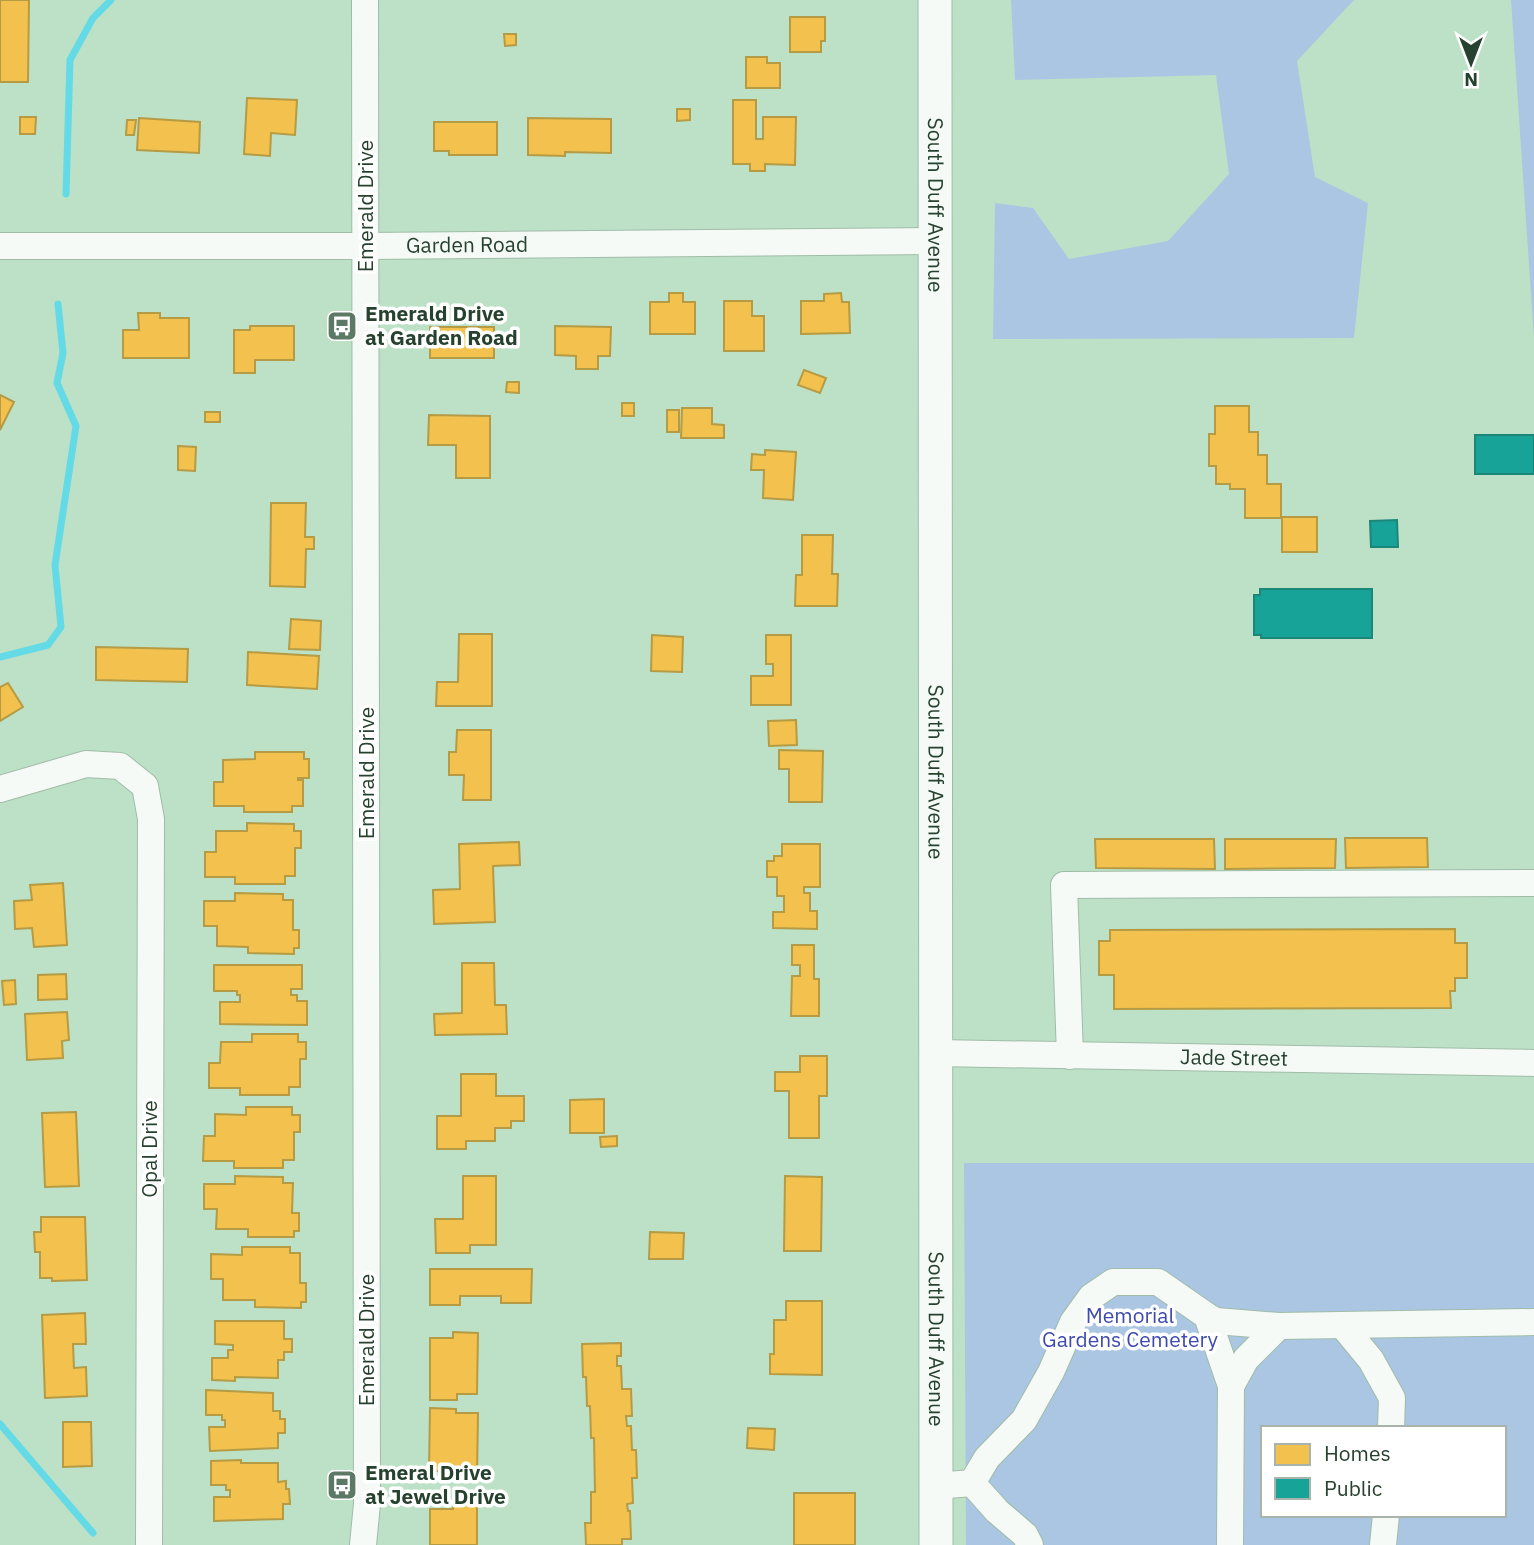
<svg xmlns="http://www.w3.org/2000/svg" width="1534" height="1545" viewBox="0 0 1534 1545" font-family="'IBM Plex Sans',sans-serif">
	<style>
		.green { fill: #abc6e2; fill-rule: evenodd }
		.homes { fill: #f2c14e; stroke: #b59b44; stroke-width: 2 }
		.public { fill: #17a398; stroke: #1c8678; stroke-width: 2 }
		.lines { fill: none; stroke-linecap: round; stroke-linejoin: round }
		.stream { stroke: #63dae6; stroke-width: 7 }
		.minor-casing { stroke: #a0bca8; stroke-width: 28 }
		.major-casing { stroke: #a0bca8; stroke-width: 35 }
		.minor { stroke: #f5faf7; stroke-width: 26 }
		.major { stroke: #f5faf7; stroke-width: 33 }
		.labels { text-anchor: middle; stroke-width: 7; stroke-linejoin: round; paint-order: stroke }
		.street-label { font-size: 21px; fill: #26412e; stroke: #fff }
		.poi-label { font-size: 21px; font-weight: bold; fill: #26412e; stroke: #fff; text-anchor: start }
		.park-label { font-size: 21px; fill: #3e4aaf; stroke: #fff }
	</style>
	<rect width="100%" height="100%" fill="#bde1c7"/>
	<g class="green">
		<path d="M1011,0H1354L1297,61L1315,177L1368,203L1354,338L993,339L995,203L1033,208L1069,259L1168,241L1229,174L1216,75L1015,80Z"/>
		<path d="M1511,0H1534V338Z"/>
		<path d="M964,1163H1534V1545H966ZM1263,1428H1504V1515H1263Z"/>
	</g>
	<g class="homes">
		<path d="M0,0H29L28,82H0Z"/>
		<path d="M790,17H825V41H821V52H790Z"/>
		<path d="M504,34H516V45L505,46Z"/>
		<path d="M746,57H767V63H780V88H746Z"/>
		<path d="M247,98L297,100L295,135L271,133L270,156L244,154Z"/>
		<path d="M733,100H756V139H763V117H796L795,165L765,164V171H750V164H733Z"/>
		<path d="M677,109H690V120L677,121Z"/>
		<path d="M20,117H36L35,134H20Z"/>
		<path d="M139,118L200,122L199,153L137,150Z"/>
		<path d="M528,118L611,119V153L565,152V156L528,155Z"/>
		<path d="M127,120H136L134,135H126Z"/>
		<path d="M434,122H497V155H449V151H434Z"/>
		<path d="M669,293H683V302H695V334H650V302H669Z"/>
		<path d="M841,293L842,302H849L850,333L801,334V301H824V294Z"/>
		<path d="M724,301H752V316H764V351H724Z"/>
		<path d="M138,313H160V318H189V358H123V330H139Z"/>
		<path d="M250,326H294V360H255V373H234V330H250Z"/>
		<path d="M555,326L611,327L610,356H598V369H576V356L555,355Z"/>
		<rect x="430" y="327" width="64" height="31"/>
		<path d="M804,370L826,378L820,393L798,385Z"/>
		<path d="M507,382H519V393L506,392Z"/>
		<path d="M0,395L14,402L0,430Z"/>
		<rect x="622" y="403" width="12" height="13"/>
		<path d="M1215,406H1249V432H1258V455H1267V484H1281V518H1245V489H1230V484H1216V466H1209V434H1215Z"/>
		<path d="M682,408H712V424L724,425V438H681Z"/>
		<rect x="667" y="410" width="12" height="22"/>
		<rect x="205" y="412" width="15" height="10"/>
		<path d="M429,415L490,416V478H456V445H428Z"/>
		<path d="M178,446L196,447L195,471L178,470Z"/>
		<path d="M765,450L796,452L793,500L763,498L764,470H751L752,454L765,455Z"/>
		<path d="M271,503H306L305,537H314V549H306L305,587L270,586Z"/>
		<rect x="1282" y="517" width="35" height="35"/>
		<path d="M802,535H833L832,574H838L837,606H795L796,575H802Z"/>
		<path d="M291,619L321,621L320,650L289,649Z"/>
		<path d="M459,634H492V706H436L437,682H458Z"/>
		<path d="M652,635L683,637L682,672L651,671Z"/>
		<path d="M766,635H791V705H751V676H773V664H766Z"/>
		<path d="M96,647L188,649L187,682L96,680Z"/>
		<path d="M248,652L319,656L317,689L247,685Z"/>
		<path d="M8,683L23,707L0,721V687Z"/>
		<path d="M796,720L797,745L769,746L768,721Z"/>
		<path d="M457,730H491V800H463L464,775H449V752H456Z"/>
		<path d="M779,750L823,751L822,802H789V769H779Z"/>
		<path d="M255,752H304V759H309V778H298V780H303V806H292V812H244V806H214V782H223V760L255,759Z"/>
		<path d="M247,823L294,824V831H301V848H295V876H285V884H235V877H205V852H216V831H247Z"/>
		<path d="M1345,838H1427L1428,867L1346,868Z"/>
		<path d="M1095,839H1214L1215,869L1096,868Z"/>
		<path d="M1225,839H1336L1335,868L1225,869Z"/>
		<path d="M519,842L520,865L493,866L495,922L434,924L433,890L460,889L459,844Z"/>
		<path d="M782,844H820V887H804V893H810V911H817V929L773,928V912H784V896H777V877H767V861H774V856H782Z"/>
		<path d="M63,883L67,945L34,947L32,928L15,929L14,901L32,900L30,885Z"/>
		<path d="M235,893L283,894V900H293V930H299V948H294V954L248,953V947L217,946V926H204V901H235Z"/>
		<path d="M1455,929V943H1467V978H1455V991H1450L1451,1008L1114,1009V975H1099V941H1110V930Z"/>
		<path d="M792,945H814V979H819V1016H791L792,976H800V965H792Z"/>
		<path d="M462,963H494L495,1005H506L507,1034L435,1035L434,1014L462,1013Z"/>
		<path d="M214,965H302V989H291V995H297V1001H307V1025L220,1024V1002H240V995H237V991H214Z"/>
		<path d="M66,974L67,999L38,1000V975Z"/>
		<path d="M15,980L16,1004L4,1005L2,981Z"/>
		<path d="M67,1012L69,1040L62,1041L63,1058L27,1060L25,1014Z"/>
		<path d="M252,1034H298V1042H306V1059H300V1087H289V1095H240V1088H209V1063H220L221,1042H252Z"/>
		<path d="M800,1056H827V1096H819V1138H789V1091H775V1072H800Z"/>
		<path d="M461,1074H496V1096H524V1121H511V1128H495V1141H466V1149H437V1116H461Z"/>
		<path d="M604,1099V1133H570V1100Z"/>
		<path d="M246,1107H292V1115H300V1132H294V1160H283V1168H234V1161H203L204,1136H215V1114L246,1115Z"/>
		<path d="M76,1112L79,1186L45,1187L42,1113Z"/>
		<path d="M617,1136V1146L601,1147L600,1137Z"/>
		<path d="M235,1176L283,1177V1183H293L292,1213H299V1231H294V1237H248V1229H216L217,1209H204V1184H235Z"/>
		<path d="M463,1176H496V1245H470V1253H436L435,1219H463Z"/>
		<path d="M785,1176L822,1177L821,1251H784Z"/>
		<path d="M41,1217H85L87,1280L52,1281V1278H40V1252H35L34,1232H41Z"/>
		<path d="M650,1232L684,1233L683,1259H649Z"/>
		<path d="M242,1247H290V1253H300V1283H306V1302H301V1308L255,1307V1300H223V1279H211V1254L242,1255Z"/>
		<path d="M430,1269H532L531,1303H501V1296H460V1305H430Z"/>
		<path d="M786,1301H822V1375L770,1374V1354H774V1320H786Z"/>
		<path d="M85,1313L86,1344H73L74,1368L86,1367L87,1396L45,1398L42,1315Z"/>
		<path d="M215,1321H284V1339H292V1352H284V1360H278V1378L235,1377V1381L212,1380V1358H228V1350H233V1345L215,1344Z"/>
		<path d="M453,1332L478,1333L477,1394H457V1400H430V1338H453Z"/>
		<path d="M621,1343V1356H617V1366H621L622,1389H631L632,1416H626L627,1426H631L632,1450H636L637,1478H632L633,1503L627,1504L628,1511H630L631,1539H622V1545H586L585,1523H591V1492H595L594,1438H591L590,1406H587L586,1377H583L582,1344Z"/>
		<path d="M206,1390L273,1393V1411H280V1419H285V1433H278V1448L210,1451L209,1427H225V1420H222V1415H206Z"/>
		<path d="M430,1408L456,1409V1413H478L477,1477L452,1476V1471H429Z"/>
		<path d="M63,1422H91L92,1466L63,1467Z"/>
		<path d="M748,1428L775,1429L774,1450L747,1448Z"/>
		<path d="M241,1460V1463H278V1482L286,1481V1489H289L290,1504H283V1519L214,1521V1497H230V1490H226V1485H211V1461Z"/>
		<rect x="794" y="1493" width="61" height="52"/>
		<path d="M453,1505H477V1545H430V1509H453Z"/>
	</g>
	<g class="public">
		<rect x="1475" y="435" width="59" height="39"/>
		<path d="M1397,520L1398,547H1371L1370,521Z"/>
		<path d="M1260,589H1372V638H1261V635H1254V595H1260Z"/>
	</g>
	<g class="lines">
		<g class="stream">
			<path d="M66,194L70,60L93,18L111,0"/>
			<path d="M0,657L48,645L61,627L55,565L76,426L57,383L63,353L58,304"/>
			<path d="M0,1424L93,1533"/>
		</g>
		<g class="minor-casing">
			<g id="minor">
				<path id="s1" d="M0,246H366L935,241"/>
				<path d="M0,789L86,764L120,766L145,786L151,819L149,1545"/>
				<path id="s2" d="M935,1053L1534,1063"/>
				<path d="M1070,1056L1064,885L1534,883"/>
				<path d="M1207,1316L1216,1321L1279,1326"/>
				<path d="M1343,1326L1371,1360L1392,1398L1391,1428"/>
				<path d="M972,1483L997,1511L1025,1535L1030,1545"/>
				<path d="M936,1486L972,1483L987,1458L1024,1420L1051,1372L1073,1322L1091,1297L1113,1282H1158L1207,1316L1231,1386"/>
				<path d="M363,1545L367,1504L365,0"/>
				<path d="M1230,1545L1231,1386L1246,1359L1279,1326L1534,1322"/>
				<path d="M1383,1545L1386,1515"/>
			</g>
		</g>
		<g class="major-casing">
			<g id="major">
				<path id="s3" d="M935,0L936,1545"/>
			</g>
		</g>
		<use href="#minor" class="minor"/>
		<use href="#major" class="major"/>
	</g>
	<defs>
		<g id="bus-square" transform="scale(1.575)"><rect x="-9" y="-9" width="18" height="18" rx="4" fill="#5b7964" stroke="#fff"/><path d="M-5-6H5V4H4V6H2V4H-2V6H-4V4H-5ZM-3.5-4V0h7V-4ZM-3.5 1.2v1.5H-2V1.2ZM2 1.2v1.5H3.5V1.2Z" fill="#fff"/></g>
	</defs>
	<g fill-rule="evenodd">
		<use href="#bus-square" x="342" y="326"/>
		<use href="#bus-square" x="342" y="1485"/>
	</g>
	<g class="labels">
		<g class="street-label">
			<text transform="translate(366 206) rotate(-90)" y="7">Emerald Drive</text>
			<text dy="7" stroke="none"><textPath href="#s3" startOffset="205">South Duff Avenue</textPath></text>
			<text dy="7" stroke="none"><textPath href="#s1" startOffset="467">Garden Road</textPath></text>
			<text dy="7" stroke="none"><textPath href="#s3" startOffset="772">South Duff Avenue</textPath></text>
			<text transform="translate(367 773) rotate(-90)" y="7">Emerald Drive</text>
			<text dy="7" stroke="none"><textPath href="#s2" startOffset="299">Jade Street</textPath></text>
			<text transform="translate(150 1149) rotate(-90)" y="7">Opal Drive</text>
			<text dy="7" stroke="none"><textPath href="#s3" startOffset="1339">South Duff Avenue</textPath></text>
			<text transform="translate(367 1340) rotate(-90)" y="7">Emerald Drive</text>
		</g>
		<g class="poi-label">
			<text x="365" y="321">Emerald Drive<tspan x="365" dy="24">at Garden Road</tspan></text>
			<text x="365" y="1480">Emeral Drive<tspan x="365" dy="24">at Jewel Drive</tspan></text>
		</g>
		<g class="park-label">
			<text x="1130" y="1323">Memorial<tspan x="1130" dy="24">Gardens Cemetery</tspan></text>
		</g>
	</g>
	<rect x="1261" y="1426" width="245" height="91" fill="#ffffff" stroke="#a8b3ab" stroke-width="2"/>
	<rect x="1275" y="1444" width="35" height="21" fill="#f2c14e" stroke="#a8b3ab" stroke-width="2"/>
	<text x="1324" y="1461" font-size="21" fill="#26412e">Homes</text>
	<rect x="1275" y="1478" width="35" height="21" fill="#17a398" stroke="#a8b3ab" stroke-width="2"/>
	<text x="1324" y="1496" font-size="21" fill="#26412e">Public</text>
	<g transform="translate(1471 63) rotate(180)" stroke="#ffffff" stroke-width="5" paint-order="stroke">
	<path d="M0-5L12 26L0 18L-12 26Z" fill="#26412e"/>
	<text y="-10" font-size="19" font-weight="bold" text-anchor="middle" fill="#26412e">N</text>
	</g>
</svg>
